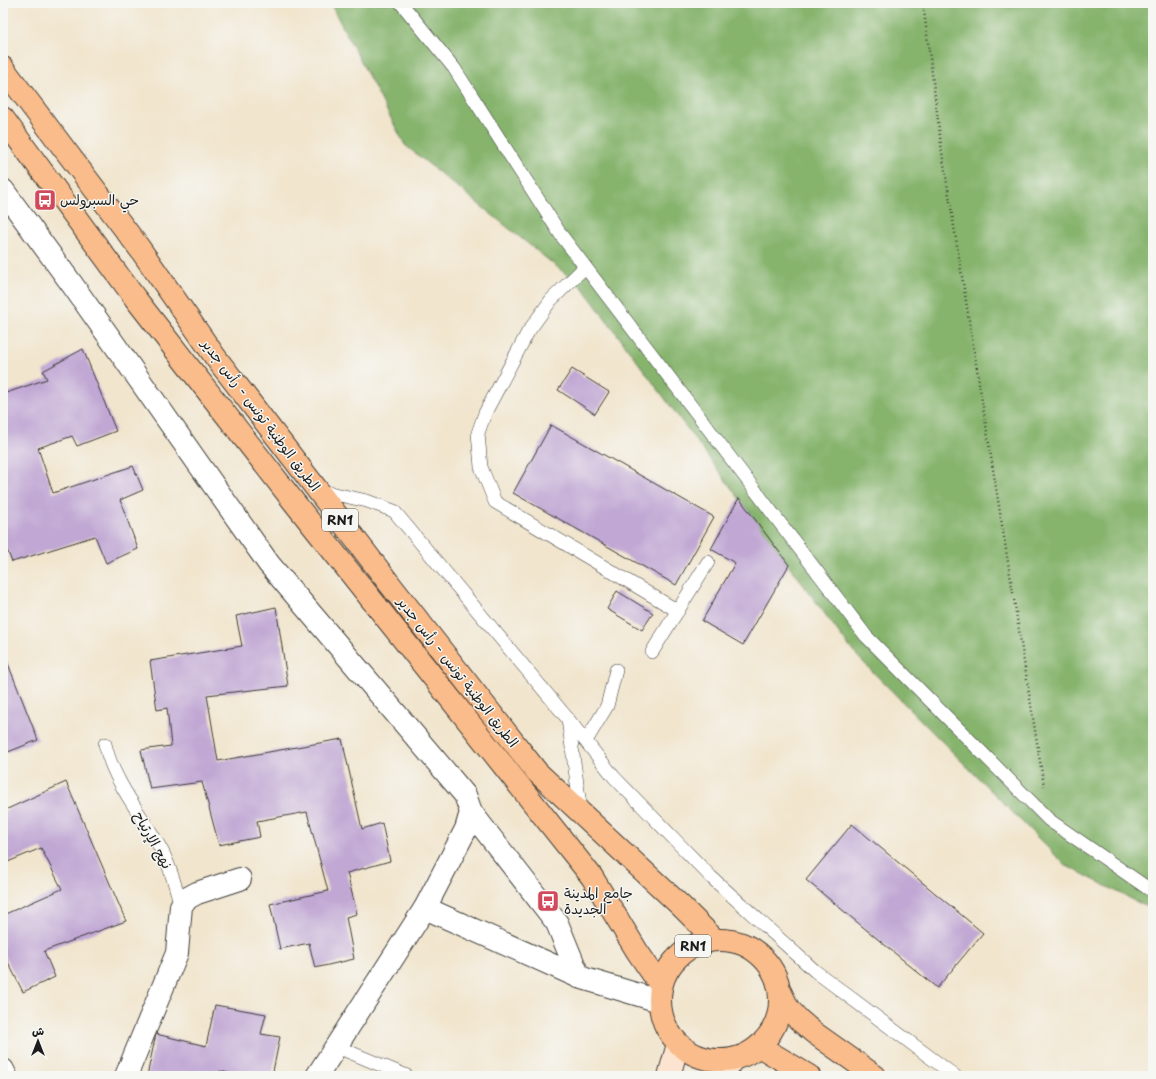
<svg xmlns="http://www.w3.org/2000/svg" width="1156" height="1079" viewBox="0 0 1156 1079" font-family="'Playpen Sans','Playpen Sans Arabic',sans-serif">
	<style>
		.forest { fill: #86b46d; stroke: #516844 }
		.building { fill: #c1a8d4 }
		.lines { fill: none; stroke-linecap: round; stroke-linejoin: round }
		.lane-casing { stroke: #3c3a37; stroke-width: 14 }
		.street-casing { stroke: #3c3a37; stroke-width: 24 }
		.secondary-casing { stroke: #3c3a37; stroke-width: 24 }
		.primary-casing { stroke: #3c3a37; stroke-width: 24 }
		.path { stroke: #3c3a37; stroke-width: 2.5; stroke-dasharray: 1 3; stroke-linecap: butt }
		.lane { stroke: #fff; stroke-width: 13 }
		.street { stroke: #fff; stroke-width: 22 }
		.secondary { stroke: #fde4d0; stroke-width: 22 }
		.primary { stroke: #f9bc8a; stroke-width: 22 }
		.labels { text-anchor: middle; stroke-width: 3; stroke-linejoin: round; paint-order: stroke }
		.shield { fill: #f6f6f2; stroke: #5d5d5c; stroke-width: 1 }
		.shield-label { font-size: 13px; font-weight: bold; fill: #1c1c1c }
		.poi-label { font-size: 14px; fill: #1c1c1c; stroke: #f6f6f2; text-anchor: start }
		.street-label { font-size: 14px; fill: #1c1c1c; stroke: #f6f6f2 }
	</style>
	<rect width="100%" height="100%" fill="#f6f6f2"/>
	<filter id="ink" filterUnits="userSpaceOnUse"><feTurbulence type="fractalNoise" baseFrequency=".025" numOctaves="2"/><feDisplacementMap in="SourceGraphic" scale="8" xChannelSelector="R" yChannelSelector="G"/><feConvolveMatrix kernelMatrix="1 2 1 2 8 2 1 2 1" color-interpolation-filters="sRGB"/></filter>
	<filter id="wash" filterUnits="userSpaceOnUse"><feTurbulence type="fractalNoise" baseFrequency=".012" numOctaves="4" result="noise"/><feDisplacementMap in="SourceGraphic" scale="16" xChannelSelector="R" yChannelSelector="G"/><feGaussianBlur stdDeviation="0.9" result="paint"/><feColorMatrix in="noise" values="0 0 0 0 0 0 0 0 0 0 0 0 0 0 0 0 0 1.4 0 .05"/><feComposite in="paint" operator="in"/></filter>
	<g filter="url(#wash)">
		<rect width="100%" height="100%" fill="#f1e5cd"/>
		<path class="forest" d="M330,3H1153V910L1065,865L854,653L582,287L405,145Z"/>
		<g id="blocks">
			<g class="building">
				<path d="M83,349L116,431L77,446L72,436L38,448L53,493L133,466L143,490L120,500L138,549L106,563L95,536L12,562L3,540V394L47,379L43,371Z"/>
				<path d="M572,369L609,392L595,414L558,390Z"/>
				<path d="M551,425L714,517L676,585L513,493Z"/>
				<path d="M739,498L789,565L743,645L702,621L735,563L711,549Z"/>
				<path d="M617,591L653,613L642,630L607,609Z"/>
				<path d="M276,607L288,686L207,695L218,761L342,739L362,829L382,823L390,861L347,873L357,914L346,917L354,959L315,968L309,943L280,949L270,904L328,891L307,812L257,821L260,837L219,845L202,782L150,789L141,750L171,746L167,708L157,710L150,661L242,646L236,616Z"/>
				<path d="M3,651L38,740L3,754Z"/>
				<path d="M66,782L126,921L44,951L55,977L23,992L3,952V915L62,889L41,848L3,864V811Z"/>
				<path d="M852,824L983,933L937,988L806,880Z"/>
				<path d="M215,1005L266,1014L261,1034L280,1037L272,1076H241L220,1071L219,1076H147L156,1034L206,1046Z"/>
			</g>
		</g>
	</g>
	<g filter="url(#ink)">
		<use href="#blocks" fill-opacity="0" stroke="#3c3a37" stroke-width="1"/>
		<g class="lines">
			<g class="lane-casing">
				<g id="lane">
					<path d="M401,3L454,68L561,235L866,636L1049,820L1146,887L1153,891"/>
					<path d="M585,267L551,300L528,332L485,413L478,433L481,467L495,502L678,611"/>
					<path d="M317,490L367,501L394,511L568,719L614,777L711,877L815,971L955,1076"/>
					<path d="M652,652L708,562"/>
					<path d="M568,719L581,812"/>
					<path d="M586,741L607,706L616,670"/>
					<path d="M105,744C114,784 143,816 162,851C171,868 176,888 181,906"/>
					<path d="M335,1046L407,1076"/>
				</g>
			</g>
			<g class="street-casing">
				<g id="street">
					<path d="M3,190L74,287L269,564L465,795L471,812L466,829L425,908L317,1076"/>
					<path d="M471,812L557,923L579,977"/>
					<path d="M425,908L579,977L659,1001"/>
					<path d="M3,1070L6,1076"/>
					<path d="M126,1076L177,953L181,906L186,899L197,893L240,879"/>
				</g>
			</g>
			<g class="secondary-casing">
				<g id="secondary">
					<path d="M669,1076L678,1044"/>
					<path d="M722,1076L733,1059"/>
				</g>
			</g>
			<g class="primary-casing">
				<g id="primary">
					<path d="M3,68L140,249L216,358L392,587L537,772L681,906L715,940"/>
					<path d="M3,118L135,298L294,502L592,877L637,951L661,986"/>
					<circle cx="720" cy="1000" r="60"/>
					<path d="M780,991L788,1008L798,1019L813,1032L875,1076"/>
					<path d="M759,1046L809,1076"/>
				</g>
			</g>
			<path class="path" d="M923,3L942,152L1044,786"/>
			<use href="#lane" class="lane"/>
			<use href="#street" class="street"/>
			<use href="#secondary" class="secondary"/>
			<use href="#primary" class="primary"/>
		</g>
	</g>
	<defs>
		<g id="bus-square" transform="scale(1.15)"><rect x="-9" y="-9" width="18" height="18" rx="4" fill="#d1495b" stroke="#f6f6f2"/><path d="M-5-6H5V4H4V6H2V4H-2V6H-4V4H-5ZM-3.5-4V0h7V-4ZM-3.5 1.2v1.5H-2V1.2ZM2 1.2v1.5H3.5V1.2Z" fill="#fff"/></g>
	</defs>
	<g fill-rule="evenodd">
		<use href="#bus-square" x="45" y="200"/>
		<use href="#bus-square" x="548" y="901"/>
	</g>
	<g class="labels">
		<g class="shield">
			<rect x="322" y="509" width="36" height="22" rx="3"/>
			<rect x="675" y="935" width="36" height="22" rx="3"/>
		</g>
		<g class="shield-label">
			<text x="340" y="525">RN1</text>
			<text x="693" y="951">RN1</text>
		</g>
		<g class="poi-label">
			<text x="60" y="205">حي السبرولس</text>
			<text x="564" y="898">جامع المدينة<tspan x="564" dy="16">الجديدة</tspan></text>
		</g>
		<g class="street-label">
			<text transform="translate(261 415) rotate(53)" y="5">الطريق الوطنية تونس - رأس جدير</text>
			<text transform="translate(458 672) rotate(52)" y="5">الطريق الوطنية تونس - رأس جدير</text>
			<text transform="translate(153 840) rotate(61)" y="5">نهج الإرتياح</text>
		</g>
	</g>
	<rect width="1156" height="1079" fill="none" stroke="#f6f6f2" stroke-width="16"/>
	<g transform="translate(38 1041)" stroke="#f6f6f2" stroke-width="3" paint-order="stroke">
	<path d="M0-3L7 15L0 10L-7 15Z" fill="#1c1c1c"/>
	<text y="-6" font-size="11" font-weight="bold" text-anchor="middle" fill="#1c1c1c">ش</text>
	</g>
</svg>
